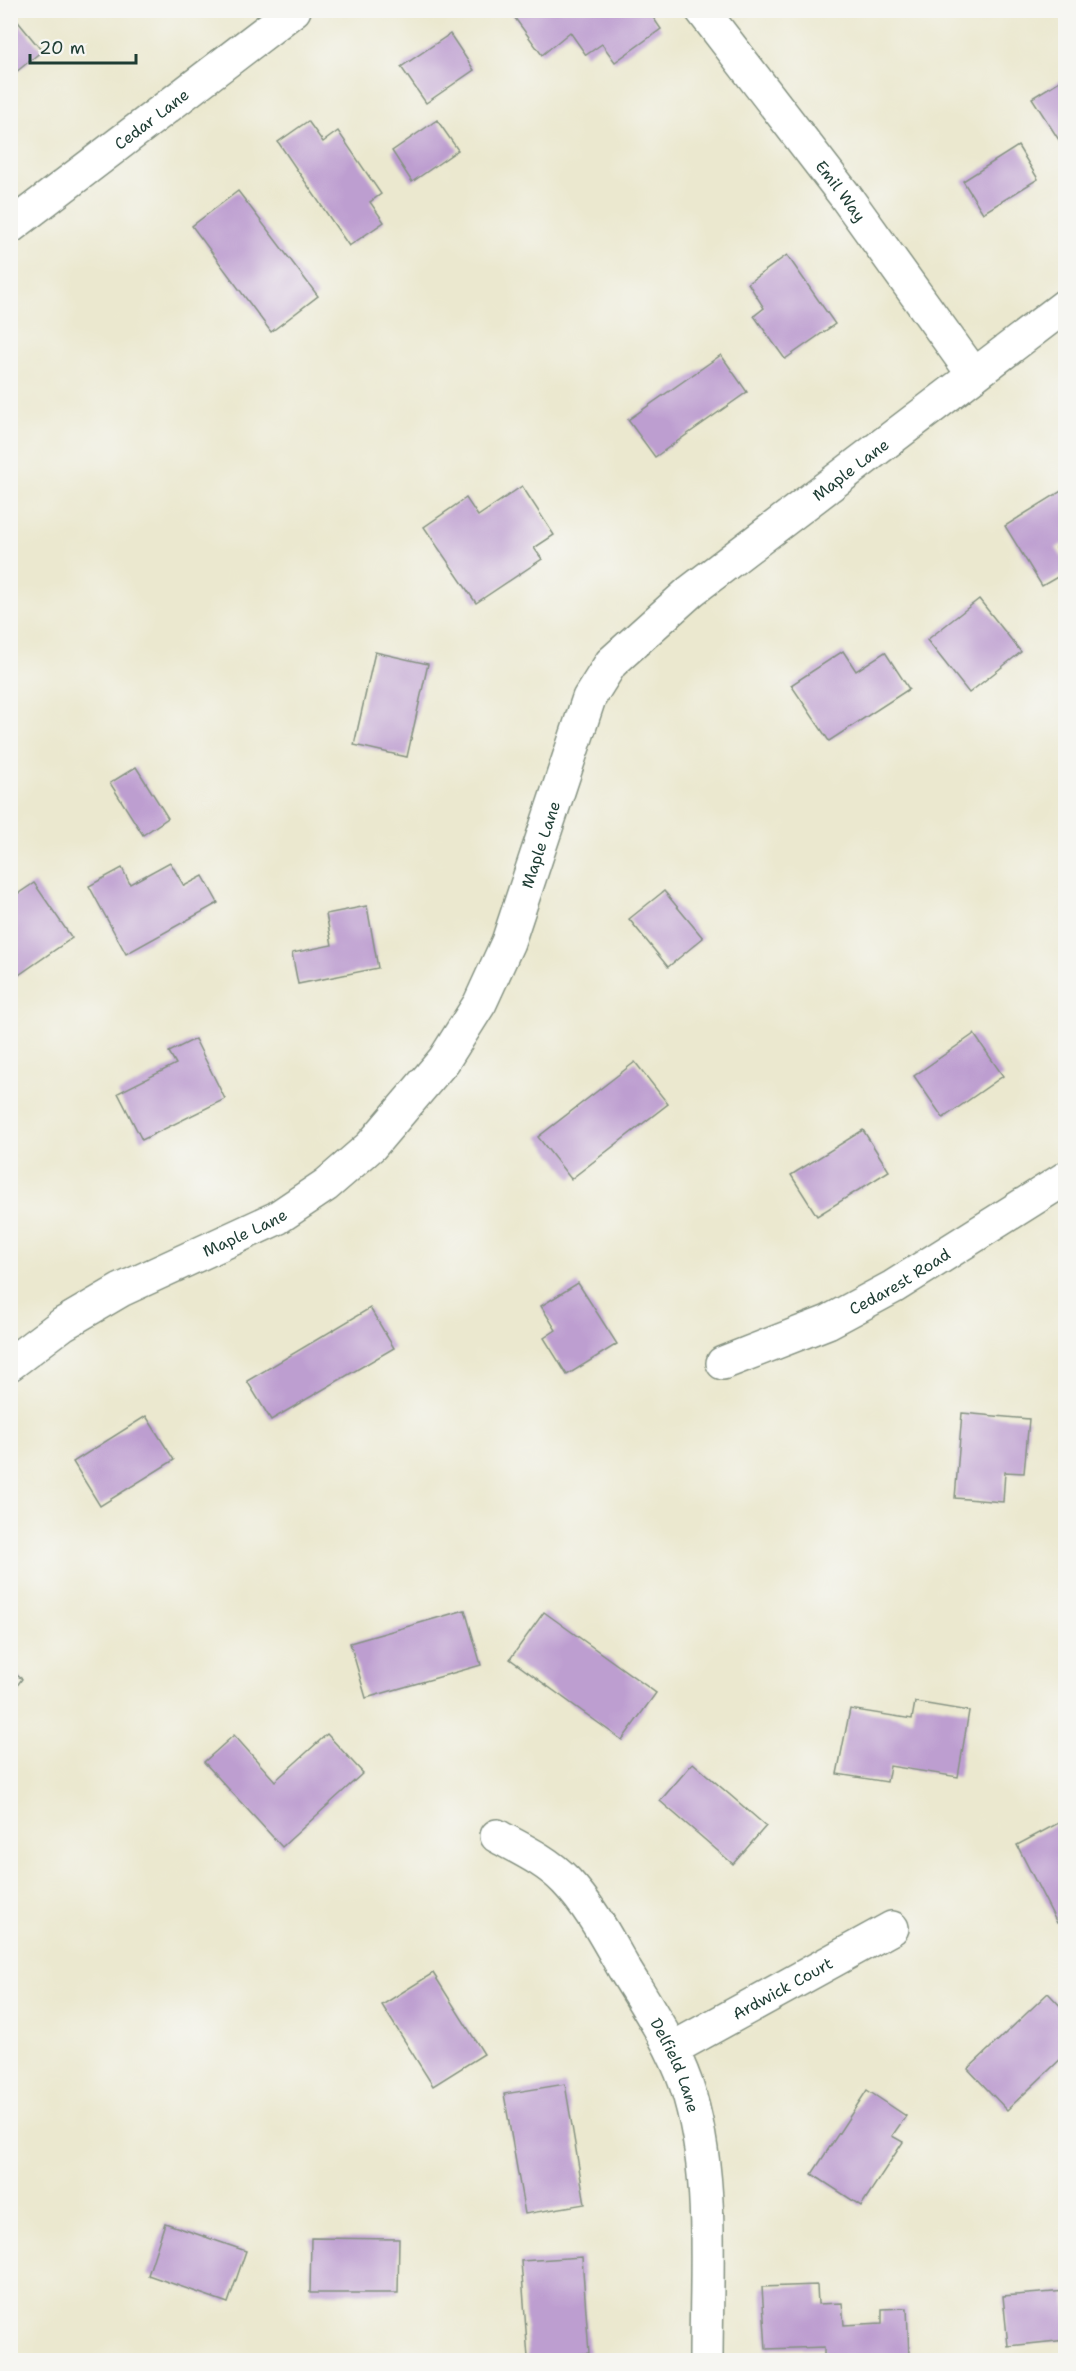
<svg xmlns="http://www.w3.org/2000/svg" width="1076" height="2371" viewBox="0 0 1076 2371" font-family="'Shantell Sans',sans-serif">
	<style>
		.building { fill: #bd9ed0 }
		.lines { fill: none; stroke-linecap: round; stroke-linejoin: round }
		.minor-casing { stroke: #859282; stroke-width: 36 }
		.secondary-casing { stroke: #859282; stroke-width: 36 }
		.minor { stroke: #fff; stroke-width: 33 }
		.secondary { stroke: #fff; stroke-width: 33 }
		.labels { text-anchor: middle; stroke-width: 6; stroke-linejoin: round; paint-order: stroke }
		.street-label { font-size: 16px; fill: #1f3d34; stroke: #f6f6f2 }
	</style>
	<rect width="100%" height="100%" fill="#f6f6f2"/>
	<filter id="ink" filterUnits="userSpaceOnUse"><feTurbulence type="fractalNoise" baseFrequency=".0167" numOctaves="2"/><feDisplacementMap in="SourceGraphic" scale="12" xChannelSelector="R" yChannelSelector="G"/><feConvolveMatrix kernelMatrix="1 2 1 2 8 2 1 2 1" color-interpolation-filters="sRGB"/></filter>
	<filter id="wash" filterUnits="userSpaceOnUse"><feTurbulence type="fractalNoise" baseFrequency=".008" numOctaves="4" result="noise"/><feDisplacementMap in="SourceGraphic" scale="24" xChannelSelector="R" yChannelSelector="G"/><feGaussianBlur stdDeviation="1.35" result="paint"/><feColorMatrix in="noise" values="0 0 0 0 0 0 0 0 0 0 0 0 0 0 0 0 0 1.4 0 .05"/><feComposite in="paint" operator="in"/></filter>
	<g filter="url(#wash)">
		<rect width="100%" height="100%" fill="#ebe8cf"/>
		<g id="blocks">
			<g class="building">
				<path d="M509,10H648L661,29L615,62L602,44L586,55L570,32L542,55Z"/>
				<path d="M10,12L42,51L10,77Z"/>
				<path d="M450,34L474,70L426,103L401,67Z"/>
				<path d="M1066,77V151L1032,98Z"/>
				<path d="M437,120L458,150L412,182L392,151Z"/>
				<path d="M308,121L323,142L338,131L381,194L370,202L384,222L349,246L278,142Z"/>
				<path d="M1018,146L1038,179L983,213L963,181Z"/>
				<path d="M238,191L318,296L271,332L192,226Z"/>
				<path d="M787,255L835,324L785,359L754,316L764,308L748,283Z"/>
				<path d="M721,355L747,392L655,457L628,420Z"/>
				<path d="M522,486L554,535L534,548L542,559L476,603L424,527L466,498L478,516Z"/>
				<path d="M1066,488V542L1056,548L1066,563V572L1042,586L1005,526Z"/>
				<path d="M979,599L1021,652L969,693L927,640Z"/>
				<path d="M843,651L856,671L885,652L909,689L829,741L791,685Z"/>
				<path d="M375,652L428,664L407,757L354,745Z"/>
				<path d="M136,767L168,818L143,835L110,783Z"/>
				<path d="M170,862L184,886L203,876L218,903L126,954L89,886L122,868L130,884Z"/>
				<path d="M34,883L72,938L10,981V899Z"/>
				<path d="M664,891L703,938L668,967L629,919Z"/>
				<path d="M367,906L378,968L298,984L292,953L332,945L326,914Z"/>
				<path d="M974,1034L1003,1076L943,1118L914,1076Z"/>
				<path d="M195,1039L225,1099L142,1140L118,1093L176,1064L169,1052Z"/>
				<path d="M635,1062L668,1104L571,1179L538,1137Z"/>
				<path d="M863,1130L889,1171L817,1216L791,1175Z"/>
				<path d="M578,1283L617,1344L567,1375L544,1338L556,1330L541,1306Z"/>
				<path d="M370,1308L394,1348L271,1420L247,1381Z"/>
				<path d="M962,1413L1029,1419L1024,1473L1005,1472L1003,1502L955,1498Z"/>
				<path d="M146,1416L174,1460L100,1506L73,1462Z"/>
				<path d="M465,1610L481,1665L366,1698L350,1643Z"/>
				<path d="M544,1612L656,1693L622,1740L510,1659Z"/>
				<path d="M10,1670L22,1679L10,1695Z"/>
				<path d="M915,1702L969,1711L958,1777L890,1766L887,1782L837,1774L850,1709L912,1719Z"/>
				<path d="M327,1734L363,1773L282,1847L204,1762L234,1735L275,1781Z"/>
				<path d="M693,1763L766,1826L733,1864L660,1801Z"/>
				<path d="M1066,1819V1919L1057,1923L1017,1845Z"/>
				<path d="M433,1973L484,2054L433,2086L382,2005Z"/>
				<path d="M1048,1993L1066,2012V2054L1007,2110L968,2069Z"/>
				<path d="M565,2084L585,2204L525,2214L504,2094Z"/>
				<path d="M867,2090L906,2116L892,2136L903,2142L861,2206L812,2174Z"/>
				<path d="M165,2223L246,2251L228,2303L148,2275Z"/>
				<path d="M311,2238L399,2239L398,2293H310Z"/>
				<path d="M582,2257L589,2353L528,2358L521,2261Z"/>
				<path d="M817,2285L818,2304L842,2303L844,2325L882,2323V2309L907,2308L909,2356L885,2357V2360H824V2347L766,2349L762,2287Z"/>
				<path d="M1066,2291V2340L1008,2346L1003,2296Z"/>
			</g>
		</g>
	</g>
	<g filter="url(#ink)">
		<use href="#blocks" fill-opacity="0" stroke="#859282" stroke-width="1.5"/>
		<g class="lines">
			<g class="minor-casing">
				<g id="minor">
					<path id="s1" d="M702,10L846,197L974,375"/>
					<path id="s2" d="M723,1363L828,1322L893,1287L1066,1178"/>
					<path id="s3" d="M10,1364L63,1324L121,1290L277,1218L326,1185L371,1146L444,1060L480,1003L508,942L589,698L611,663L691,591L1066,305"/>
					<path id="s4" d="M497,1836C521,1849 547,1861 566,1881C591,1907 608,1941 626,1972C648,2008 672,2044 686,2084C715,2172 706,2270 706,2360"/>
					<path id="s5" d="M672,2049L892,1928"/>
				</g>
			</g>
			<g class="secondary-casing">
				<g id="secondary">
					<path id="s6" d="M10,227L294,10"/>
				</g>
			</g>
			<use href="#minor" class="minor"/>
			<use href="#secondary" class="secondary"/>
		</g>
	</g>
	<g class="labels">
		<g class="street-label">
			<text dy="6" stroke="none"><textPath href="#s6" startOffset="178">Cedar Lane</textPath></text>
			<text dy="6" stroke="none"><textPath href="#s1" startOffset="228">Emil Way</textPath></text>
			<text dy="6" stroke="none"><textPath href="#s3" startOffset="1278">Maple Lane</textPath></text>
			<text dy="6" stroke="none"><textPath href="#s3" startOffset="774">Maple Lane</textPath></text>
			<text dy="6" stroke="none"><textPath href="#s3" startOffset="270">Maple Lane</textPath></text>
			<text dy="6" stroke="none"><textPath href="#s2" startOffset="195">Cedarest Road</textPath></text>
			<text dy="6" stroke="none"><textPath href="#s5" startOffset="126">Ardwick Court</textPath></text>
			<text dy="6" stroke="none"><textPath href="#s4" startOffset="298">Delfield Lane</textPath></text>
		</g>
	</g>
	<rect width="1076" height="2371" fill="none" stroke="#f6f6f2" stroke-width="36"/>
	<path d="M30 54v9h106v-9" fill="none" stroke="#1f3d34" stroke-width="3"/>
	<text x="39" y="54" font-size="18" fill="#1f3d34" stroke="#f6f6f2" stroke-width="4.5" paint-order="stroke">20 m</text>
</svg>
